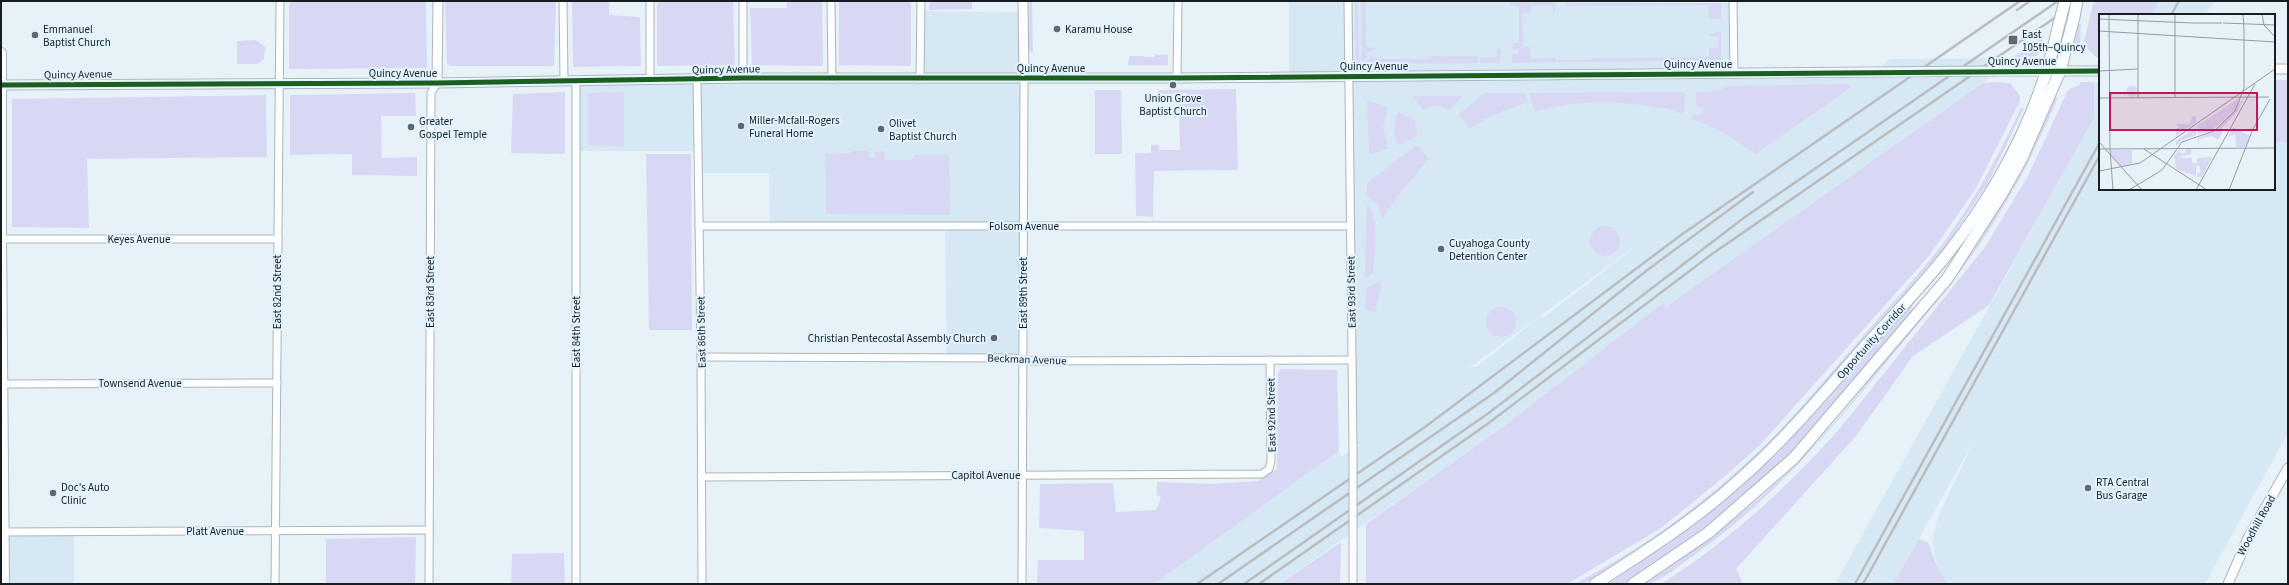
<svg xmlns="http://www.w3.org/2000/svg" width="2289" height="585" viewBox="0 0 2289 585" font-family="'Source Sans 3',sans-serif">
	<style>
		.built { fill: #d5e8f3; fill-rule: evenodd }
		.green { fill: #d8d8f5 }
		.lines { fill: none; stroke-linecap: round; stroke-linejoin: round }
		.minor-casing { stroke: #adb6ba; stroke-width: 9 }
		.tertiary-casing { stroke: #adb6ba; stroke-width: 11 }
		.secondary-casing { stroke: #adb6ba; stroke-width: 12 }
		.primary-casing { stroke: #adb6ba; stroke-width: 13 }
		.minor { stroke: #fbfdfe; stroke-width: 7 }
		.tertiary { stroke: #fbfdfe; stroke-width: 9 }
		.secondary { stroke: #fbfdfe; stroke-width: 10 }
		.primary { stroke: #fbfdfe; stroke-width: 11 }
		.rail { stroke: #babcbd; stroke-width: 2.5 }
		.minor-bridge-casing { stroke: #adb6ba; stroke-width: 9; stroke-linecap: butt }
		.tertiary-bridge-casing { stroke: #adb6ba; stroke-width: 11; stroke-linecap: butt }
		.primary-bridge-casing { stroke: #adb6ba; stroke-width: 13; stroke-linecap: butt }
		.minor-bridge { stroke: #fbfdfe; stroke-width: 7 }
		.tertiary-bridge { stroke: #fbfdfe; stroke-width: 9 }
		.primary-bridge { stroke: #fbfdfe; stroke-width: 11 }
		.cycleway-casing { stroke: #e1f3fe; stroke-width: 8 }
		.cycleway { stroke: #1b5e20; stroke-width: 5 }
		.poi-dot { fill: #60686c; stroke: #e1f3fe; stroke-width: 1.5 }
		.labels { text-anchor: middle; stroke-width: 4; stroke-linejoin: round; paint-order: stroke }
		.poi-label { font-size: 11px; fill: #171d21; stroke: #e1f3fe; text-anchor: start }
		.street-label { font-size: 11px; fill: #171d21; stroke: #e1f3fe }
		.inset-road { fill: none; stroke: #949da2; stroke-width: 1 }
		.view { fill: #c2185b; fill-opacity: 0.15; stroke: #c2185b; stroke-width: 2 }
		.inset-edge { fill: none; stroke: #171d21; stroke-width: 2 }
	</style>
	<rect width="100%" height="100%" fill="#e7f2f8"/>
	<g class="built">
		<path d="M1289,1L1733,3L1734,73L1872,75L1890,59L2012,58L1983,83L1751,249L1666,307L1662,304L1504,426L1279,584H1154L1339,451L1341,457L1363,443L1353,447L1349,77H1289ZM1644,240L1543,318L1541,316L1477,366L1469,368Z"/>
		<path d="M2159,1H2215L2205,15H2151Z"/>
		<path d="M921,11L1023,12V359L947,357L945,227H770L769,173H698V151H576V81L920,79Z"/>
		<path d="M2094,82H2100V189H2274V143L2288,142V433L2205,584H1948L1938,569L1932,542L1938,517L1974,441L1893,584H1835L2094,118Z"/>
		<rect x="1" y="532" width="73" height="52"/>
	</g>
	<g class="green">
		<path d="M289,1H426L427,68L289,69Z"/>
		<path d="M445,1H556L554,66H450L447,63Z"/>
		<path d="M572,1H609V15L640,17L641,66L573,67Z"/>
		<path d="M657,1H733L735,65L657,66Z"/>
		<path d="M787,1H822L823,66L752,65L750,8H787Z"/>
		<path d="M839,1H911V66L839,65Z"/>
		<path d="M929,1H972V9L929,10Z"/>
		<path d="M1029,1H1032L1033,53L1029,51Z"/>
		<path d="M1355,1H1358L1359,62L1356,63Z"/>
		<path d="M1361,1H1366V47L1376,48L1365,54L1367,57L1362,62Z"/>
		<path d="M1510,1H1556L1555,13L1553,12V6H1531L1530,13L1522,14L1523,47H1530L1531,58H1556V62L1512,63V54H1518L1519,49L1512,50L1513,43H1519V6L1511,5Z"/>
		<path d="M1566,1L1569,3H1721V19H1712L1709,17L1708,5L1566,6Z"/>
		<path d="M2097,1H2159L2151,15H2100V57H2096L2087,48L2084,41L2093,4Z"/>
		<path d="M2078,24H2081L2080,46L2076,48L2074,39Z"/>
		<path d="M1721,31V61L1558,62V60H1591L1592,58L1709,57V48H1718V37L1710,36V34Z"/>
		<path d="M2043,37L2042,50L2036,56L2012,58Z"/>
		<path d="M256,40L265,47L264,59L257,64H237V41Z"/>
		<path d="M1497,47L1501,49L1500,63H1480V58L1497,57Z"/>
		<path d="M1155,55H1168V65H1128L1129,56H1144V57H1154Z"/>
		<path d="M1372,55L1377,59H1431V56H1478V63L1364,64Z"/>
		<path d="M2274,80H2288V142L2274,143Z"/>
		<path d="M1997,82L2010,83L2020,96V101L1976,188L1929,256L1760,445L1724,477L1661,528L1567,584H1366V524L1504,426L1663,303L1666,307L1983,83Z"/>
		<path d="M2080,82H2094V118L1989,305L1913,356L1856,436L1736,569L1743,584H1661C1729,541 1788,487 1841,427L1985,247L2028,176L2067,92L2071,88L2079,86Z"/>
		<path d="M1849,84L1851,87L1756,154L1723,132L1691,118L1694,114L1702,115L1703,109L1696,106V92L1718,91L1727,86Z"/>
		<path d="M1236,89L1238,170L1154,171L1153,217L1136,216L1135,153H1151V145H1159V150H1180L1179,104H1187V93L1158,94V90Z"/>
		<path d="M1095,90H1121L1122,154H1095Z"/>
		<path d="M565,92V154L511,153L513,94Z"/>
		<path d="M624,92V146L588,145V93Z"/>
		<path d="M1685,92V110L1681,114C1674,109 1664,108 1655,107C1614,100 1575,100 1535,112L1529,93Z"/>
		<path d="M415,93L416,116H381L382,158L417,157V176L352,175V154L290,155V95Z"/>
		<path d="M1484,93H1525L1528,102L1498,113L1469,129L1459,114Z"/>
		<path d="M266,95L267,157L87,159L89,228L12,227V99Z"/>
		<path d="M1413,96H1462L1450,110L1437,105L1423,110Z"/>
		<path d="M2055,96L2058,98C2041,137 2023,175 2001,211C1969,266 1925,315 1885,364C1828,434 1771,500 1697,553C1685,561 1659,584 1645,584C1702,546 1755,505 1804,456C1840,419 1871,377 1904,337C1964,262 2020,187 2055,96Z"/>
		<path d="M1367,100L1388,108L1383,127L1388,148L1369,155Z"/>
		<path d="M2021,108H2024L1988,183L1943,250L1792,422L1716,495L1631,556L1583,584H1574C1650,545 1721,491 1781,429C1807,402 1831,372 1856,344C1886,309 1920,275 1947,238C1976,197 2000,153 2021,108Z"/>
		<path d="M1398,112L1415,120L1417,136L1398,145C1393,133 1393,124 1398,112Z"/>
		<path d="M1417,145L1429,159L1400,193L1382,219L1379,205L1367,197V183Z"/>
		<path d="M853,151H869V158L875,157V152L885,151V160H911L914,155H949L950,215L826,214L825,154L850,153Z"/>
		<path d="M646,154H691L692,330H649Z"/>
		<path d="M1367,204C1380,214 1375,258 1373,273L1365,278Z"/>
		<circle cx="1605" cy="241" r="15"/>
		<path d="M1382,280L1375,312L1365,310L1366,288Z"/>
		<path d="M1916,298L1910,313L1794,451L1722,517L1625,584H1608L1697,523L1779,452Z"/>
		<circle cx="1501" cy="322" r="15"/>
		<path d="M1281,369L1337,370L1339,451L1154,584H1037L1038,560H1084V531L1039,528L1040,484L1113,483L1116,512L1156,510L1161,497L1157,495V482L1211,484L1258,481L1277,469L1278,373Z"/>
		<path d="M416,537L415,584H326V539Z"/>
		<path d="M1919,539L1928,542L1938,569L1948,584H1893Z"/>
		<path d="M1341,542L1340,584H1280Z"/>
		<path d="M564,553L565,584H511L512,554Z"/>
	</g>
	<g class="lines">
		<g class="minor-casing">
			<g id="minor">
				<path d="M563,1L564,81"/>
				<path d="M650,1V80"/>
				<path d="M743,1V78"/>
				<path d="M831,1L832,79"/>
				<path d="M1348,1L1353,447"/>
				<path d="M1733,1L1734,74"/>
				<path d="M1177,78L1178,1"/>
				<path d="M697,79L701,357L702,584"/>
				<path d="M920,79L921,1"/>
				<path d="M576,81V584"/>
				<path d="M699,226H1350"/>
				<path d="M1,239H278"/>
				<path d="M701,357L1013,358L1032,361L1352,360"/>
				<path d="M3,384L277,383"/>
				<path d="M701,477L1262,474L1269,469L1271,461L1270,360"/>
				<path d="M1,532L429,530"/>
				<path d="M1353,545V584"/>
				<path d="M275,584L280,1"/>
				<path d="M429,584L431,93L437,83"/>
				<path d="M1022,584L1024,78"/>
			</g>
		</g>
		<g class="tertiary-casing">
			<g id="tertiary">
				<path d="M1023,1L1024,78"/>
				<path d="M2274,69H2288"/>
				<path d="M1996,71H2100"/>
				<path d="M437,83L438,1"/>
				<path d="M1,85L437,83L743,78H1177L1874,72"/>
				<path d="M2228,584L2248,538L2288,468"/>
			</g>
		</g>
		<g class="secondary-casing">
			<g id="secondary">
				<path d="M1,53V238"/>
				<path d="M1,239L4,584"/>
			</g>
		</g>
		<g class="primary-casing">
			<g id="primary">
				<path d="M1595,584C1645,552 1695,520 1739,480C1787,438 1827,389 1869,342C1896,313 1924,284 1948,253C2000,187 2040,110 2058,28"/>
				<path d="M1633,584L1708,533L1794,458L1947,279L2001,195L2021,160L2060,71L2074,17"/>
			</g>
		</g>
		<use href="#minor" class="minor"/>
		<use href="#tertiary" class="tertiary"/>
		<use href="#secondary" class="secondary"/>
		<use href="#primary" class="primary"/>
		<g class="rail">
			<path d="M2017,10L2030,1"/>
			<path d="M2171,15L2179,1"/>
			<path d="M1197,584L1425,427L1681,235L2020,1"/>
			<path d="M1218,584L1494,393L1646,271L1753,192"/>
			<path d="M1244,584L1490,412L1745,217L2058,1"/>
			<path d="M1259,584L1486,425L1712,254L2079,1"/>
			<path d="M1855,584L2100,142"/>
			<path d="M1863,584L2100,155"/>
		</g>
		<g class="minor-bridge-casing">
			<path id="minor-bridge" d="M1353,447V545"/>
		</g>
		<g class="tertiary-bridge-casing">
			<path id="tertiary-bridge" d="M1874,72L1996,71"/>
		</g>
		<g class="primary-bridge-casing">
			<g id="primary-bridge">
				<path d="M2074,17L2077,1"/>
				<path d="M2058,28L2065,1"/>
			</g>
		</g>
		<use href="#minor-bridge" class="minor-bridge"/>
		<use href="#tertiary-bridge" class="tertiary-bridge"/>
		<use href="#primary-bridge" class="primary-bridge"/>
		<g class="cycleway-casing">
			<path id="cycleway" d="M1,85L437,83L743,78H1177L2100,71"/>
		</g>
		<use href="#cycleway" class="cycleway"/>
	</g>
	<g class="poi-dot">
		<circle cx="1057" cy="29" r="4"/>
		<circle cx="35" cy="35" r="4"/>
		<rect x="2008" y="35" width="10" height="10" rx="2"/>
		<circle cx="1173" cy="85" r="4"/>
		<circle cx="741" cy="126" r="4"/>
		<circle cx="411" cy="127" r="4"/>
		<circle cx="881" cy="129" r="4"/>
		<circle cx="1441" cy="249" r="4"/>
		<circle cx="994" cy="338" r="4"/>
		<circle cx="2088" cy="488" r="4"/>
		<circle cx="53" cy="493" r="4"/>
	</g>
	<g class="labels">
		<g class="poi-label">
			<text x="43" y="33">Emmanuel<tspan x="43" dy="13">Baptist Church</tspan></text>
			<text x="1065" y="33">Karamu House</text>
			<text x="2022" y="38">East<tspan x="2022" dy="13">105th–Quincy</tspan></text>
			<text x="1173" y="102" text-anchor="middle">Union Grove<tspan x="1173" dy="13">Baptist Church</tspan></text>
			<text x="749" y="124">Miller-Mcfall-Rogers<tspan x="749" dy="13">Funeral Home</tspan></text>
			<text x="419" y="125">Greater<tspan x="419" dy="13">Gospel Temple</tspan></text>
			<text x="889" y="127">Olivet<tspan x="889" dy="13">Baptist Church</tspan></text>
			<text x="1449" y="247">Cuyahoga County<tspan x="1449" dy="13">Detention Center</tspan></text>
			<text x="986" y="342" text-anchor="end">Christian Pentecostal Assembly Church</text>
			<text x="2096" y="486">RTA Central<tspan x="2096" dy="13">Bus Garage</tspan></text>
			<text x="61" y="491">Doc's Auto<tspan x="61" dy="13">Clinic</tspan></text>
		</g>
		<g class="street-label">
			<text x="2022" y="65">Quincy Avenue</text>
			<text x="1698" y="68">Quincy Avenue</text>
			<text x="1374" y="70">Quincy Avenue</text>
			<text x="1051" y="72">Quincy Avenue</text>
			<text transform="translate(726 69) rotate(-1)" y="4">Quincy Avenue</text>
			<text x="403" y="77">Quincy Avenue</text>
			<text transform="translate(78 74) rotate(-1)" y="4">Quincy Avenue</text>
			<text x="1024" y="230">Folsom Avenue</text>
			<text x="139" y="243">Keyes Avenue</text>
			<text transform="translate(277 292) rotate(-90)" y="4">East 82nd Street</text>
			<text transform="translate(430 292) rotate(-90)" y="4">East 83rd Street</text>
			<text transform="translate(1351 292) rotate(-91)" y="4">East 93rd Street</text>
			<text transform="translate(1023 293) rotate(-90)" y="4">East 89th Street</text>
			<text transform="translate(576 332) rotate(-90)" y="4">East 84th Street</text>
			<text transform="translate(701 332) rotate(-91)" y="4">East 86th Street</text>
			<text transform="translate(1871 341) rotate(-48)" y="4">Opportunity Corridor</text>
			<text transform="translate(1027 359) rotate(2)" y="4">Beckman Avenue</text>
			<text x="140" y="387">Townsend Avenue</text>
			<text transform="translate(1271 415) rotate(-91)" y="4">East 92nd Street</text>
			<text x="986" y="479">Capitol Avenue</text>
			<text transform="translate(2256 525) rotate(-61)" y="4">Woodhill Road</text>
			<text x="215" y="535">Platt Avenue</text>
		</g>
	</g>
	<g transform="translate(2099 14)">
		<rect width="176" height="176" fill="#e7f2f8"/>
		<path d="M27.5 77a5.5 5.5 0 1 1 11 0a5.5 5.5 0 1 1-11 0ZM140,84L137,93L124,107L110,118L99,120L98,112ZM145,84L138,98L122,115L123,119L119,126L113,122L100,125L99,130V124L117,116ZM97,102V108L77,122V115L80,113L77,110H91L93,103ZM134,113L151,122L146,133H137L136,120L129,123ZM97,114V121L83,126L77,132V127ZM81,135V139H87V135H92V140L79,143L93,144V149H98V144L113,143L103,163H98V159H101V152L89,153H97V162L77,155L75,142ZM12,136H33V150L21,152L12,141Z" fill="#d8d8f5"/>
		<path class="inset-road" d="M10,0L11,135L14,176M76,0V84M144,0L145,15M163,0L165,11L176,23M0,5L94,9M94,9H123M124,9L176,11M0,17L176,28M0,57L39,55M0,84L170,83M39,84V0M0,128L43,176M0,135L176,134M45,135L108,176M0,157L41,149L176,55M30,176L63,156L83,128L115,117L136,97L145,74V15M97,176L156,70M130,176L154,115L171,85"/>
		<path class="view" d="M11,79H158V116H11Z"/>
		<rect width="176" height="176" class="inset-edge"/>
	</g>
	<rect width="2289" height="585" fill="none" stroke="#171d21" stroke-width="4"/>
</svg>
